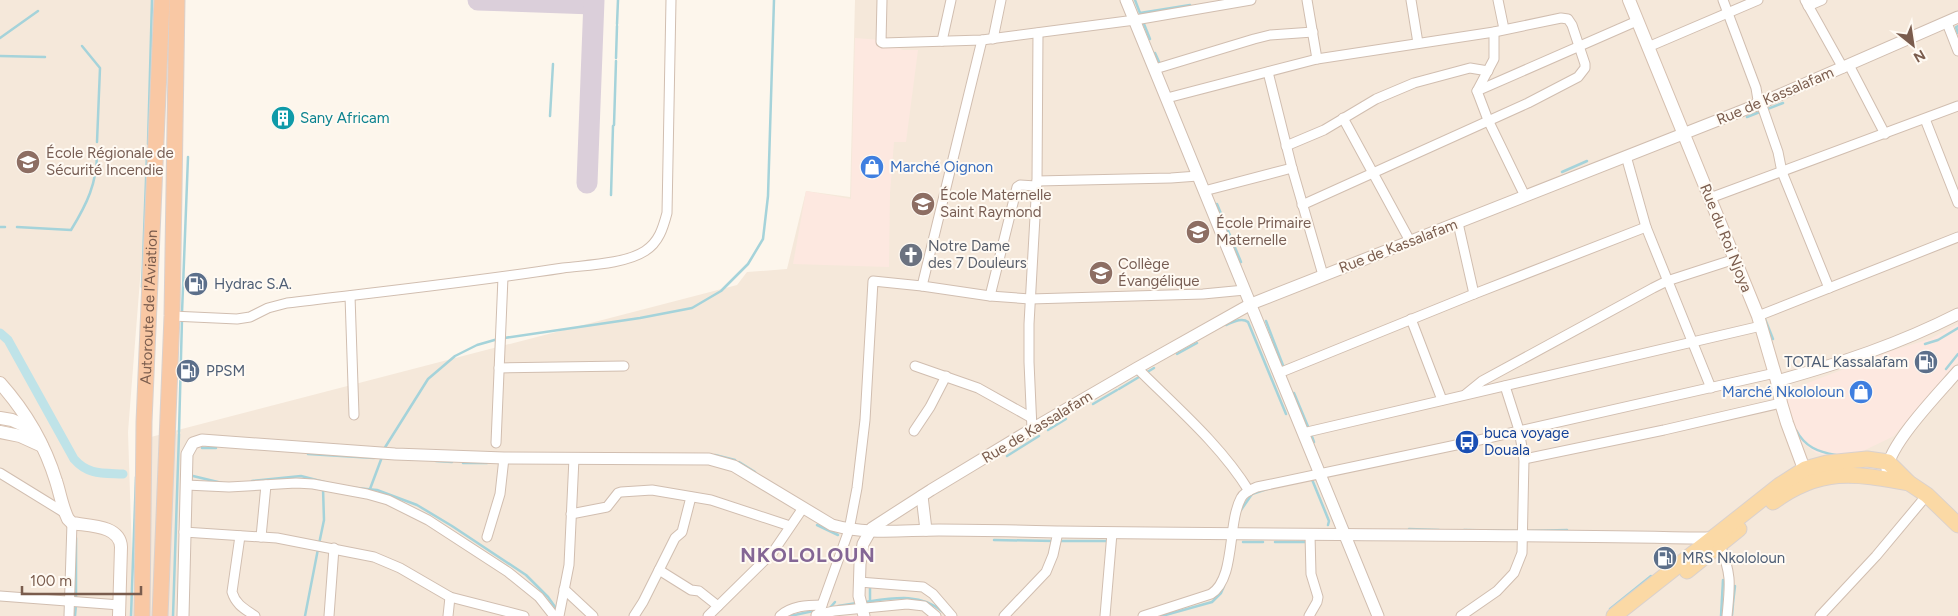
<svg xmlns="http://www.w3.org/2000/svg" width="1958" height="616" viewBox="0 0 1958 616" font-family="Figtree,sans-serif">
	<style>
		.residential { fill: #f5e8da }
		.commercial { fill: #fde8e0 }
		.lines { fill: none; stroke-linecap: round; stroke-linejoin: round }
		.stream { stroke: #a5d3da; stroke-width: 2.5 }
		.canal { stroke: #bfe3e8; stroke-width: 9 }
		.taxiway { stroke: #dbcfda; stroke-width: 21 }
		.minor-casing { stroke: #d1beb0; stroke-width: 11 }
		.tertiary-casing { stroke: #d1beb0; stroke-width: 13 }
		.secondary-casing { stroke: #d6c0b0; stroke-width: 14 }
		.primary-casing { stroke: #dad1cd; stroke-width: 17 }
		.trunk-casing { stroke: #dad1cd; stroke-width: 17 }
		.minor { stroke: #fff; stroke-width: 9 }
		.tertiary { stroke: #fff; stroke-width: 11 }
		.secondary { stroke: #fff; stroke-width: 12 }
		.primary { stroke: #fbd9a5; stroke-width: 15 }
		.trunk { stroke: #f9c8a4; stroke-width: 15 }
		.labels { text-anchor: middle; stroke-width: 4; stroke-linejoin: round; paint-order: stroke }
		.street-label { font-size: 15px; fill: #7a5c4d; stroke: #fffaf3 }
		.culture-label { font-size: 15px; fill: #0d838f; stroke: #fffaf3; text-anchor: start }
		.education-label { font-size: 15px; fill: #785e54; stroke: #fffaf3; text-anchor: start }
		.shop-label { font-size: 15px; fill: #366cbe; stroke: #fffaf3; text-anchor: start }
		.worship-label { font-size: 15px; fill: #5b616d; stroke: #fffaf3; text-anchor: start }
		.service-label { font-size: 15px; fill: #4e5e75; stroke: #fffaf3; text-anchor: start }
		.transit-label { font-size: 15px; fill: #164399; stroke: #fffaf3; text-anchor: start }
		.district-label { font-size: 20px; font-weight: bold; letter-spacing: 1px; fill: #846695; stroke: #fffaf3 }
	</style>
	<rect width="100%" height="100%" fill="#fdf6ec"/>
	<g class="residential">
		<path d="M0,0H162L128,432L134,616H0Z"/>
		<path d="M855,0H1958V616H147V438L737,285L747,272L787,269L806,191L850,197Z"/>
	</g>
	<g class="commercial">
		<path d="M855,38L881,40L903,50H918L906,142H894L890,193L889,267L793,264L806,191L851,199Z"/>
		<path d="M1958,324V362L1894,436L1859,453L1838,458L1816,453L1801,442L1785,403L1787,396L1792,389L1894,350L1930,339Z"/>
	</g>
	<g class="lines">
		<g class="stream">
			<path d="M1135,0L1140,13L1190,5"/>
			<path d="M617,24L618,0"/>
			<path d="M1144,24L1150,39"/>
			<path d="M1958,26L1956,27L1958,33"/>
			<path d="M0,38L38,11"/>
			<path d="M82,46L100,68L97,142"/>
			<path d="M1155,53L1160,64"/>
			<path d="M0,56L45,57"/>
			<path d="M616,58L617,26"/>
			<path d="M550,116L553,64"/>
			<path d="M1747,117L1783,103"/>
			<path d="M614,125L616,61"/>
			<path d="M148,144L152,0"/>
			<path d="M1562,172L1587,161"/>
			<path d="M611,195L613,126"/>
			<path d="M1217,204L1241,262"/>
			<path d="M0,227H5"/>
			<path d="M17,227L71,230C87,204 97,183 97,153"/>
			<path d="M142,287L147,154"/>
			<path d="M182,313L188,157"/>
			<path d="M1765,319L1773,339"/>
			<path d="M1266,321L1284,368"/>
			<path d="M1226,325C1233,322 1242,317 1248,322L1286,414"/>
			<path d="M504,338L640,318L692,308L721,291L748,264L763,239L768,196L774,0"/>
			<path d="M1925,344L1938,340L1958,328"/>
			<path d="M1177,354L1197,343"/>
			<path d="M1946,369L1958,354"/>
			<path d="M1119,389L1154,368"/>
			<path d="M1294,393L1309,429"/>
			<path d="M1093,404L1117,390"/>
			<path d="M1048,430L1066,419"/>
			<path d="M1796,430C1805,447 1818,452 1836,455"/>
			<path d="M179,432L182,319"/>
			<path d="M1311,434L1314,442"/>
			<path d="M202,448H216"/>
			<path d="M384,449L428,379L455,356L477,345L498,339"/>
			<path d="M308,454L374,458"/>
			<path d="M715,455L735,460"/>
			<path d="M1007,456L1039,436"/>
			<path d="M436,461L452,462"/>
			<path d="M739,462L755,472"/>
			<path d="M463,463H487"/>
			<path d="M193,476L222,483"/>
			<path d="M1311,477L1329,521L1328,525"/>
			<path d="M252,481L301,476L328,483"/>
			<path d="M356,488L377,490L417,505L452,526L526,575L548,597L558,611"/>
			<path d="M370,489L382,457"/>
			<path d="M1241,510L1252,494L1267,489"/>
			<path d="M817,525L838,535"/>
			<path d="M1409,529L1439,530"/>
			<path d="M1464,530L1518,531"/>
			<path d="M1526,531L1567,530"/>
			<path d="M994,540L1054,541"/>
			<path d="M1059,541H1108"/>
			<path d="M1243,542H1263"/>
			<path d="M1275,542H1308"/>
			<path d="M319,544L324,520L323,488"/>
			<path d="M870,586V601"/>
			<path d="M76,600V538"/>
			<path d="M865,602C892,598 921,592 943,612"/>
			<path d="M1733,603L1735,586"/>
			<path d="M838,606L857,603"/>
			<path d="M829,609L835,602"/>
			<path d="M1610,609L1651,576"/>
			<path d="M1732,615L1733,604"/>
			<path d="M75,616L76,605"/>
			<path d="M131,616L136,477"/>
			<path d="M173,616L179,434"/>
			<path d="M305,616L318,549"/>
			<path d="M790,616L818,610"/>
			<path d="M1162,616L1212,602L1221,593L1224,586"/>
			<path d="M1721,616L1723,580"/>
		</g>
		<path class="canal" d="M0,333L8,340L74,459C88,475 102,473 123,474"/>
		<g class="taxiway">
			<path d="M478,0L593,4"/>
			<path d="M587,183L594,0"/>
		</g>
		<g class="minor-casing">
			<g id="minor">
				<path d="M882,0L881,42L883,43L982,40L1135,20L1251,0"/>
				<path d="M1307,0L1317,59"/>
				<path d="M1411,0L1418,43"/>
				<path d="M1498,0L1504,29"/>
				<path d="M1723,0L1756,88L1758,100L1754,106"/>
				<path d="M1805,0L1843,68"/>
				<path d="M1808,6L1822,0"/>
				<path d="M1947,23L1958,51"/>
				<path d="M1494,32V59L1477,91L1488,120L1525,196"/>
				<path d="M993,39L1001,0"/>
				<path d="M942,41L951,0"/>
				<path d="M1648,47L1758,0"/>
				<path d="M1849,65L1885,134"/>
				<path d="M1155,69L1254,39L1270,35L1313,32"/>
				<path d="M1268,72L1292,168L1323,275"/>
				<path d="M1477,91L1637,21"/>
				<path d="M1167,98L1317,59L1494,32L1561,18L1568,19L1572,25L1585,64V68L1578,77L1528,103L1302,205"/>
				<path d="M1761,103L1778,152L1782,172L1829,288"/>
				<path d="M1343,118L1410,241"/>
				<path d="M1925,119L1958,203"/>
				<path d="M1286,146L1324,130L1376,99L1414,83L1470,68L1488,71"/>
				<path d="M1626,156L1646,227L1711,388"/>
				<path d="M1037,181L1171,178L1198,176"/>
				<path d="M1204,191L1292,168"/>
				<path d="M1710,198L1958,106"/>
				<path d="M1458,223L1474,294"/>
				<path d="M922,286L982,40"/>
				<path d="M350,296L354,415"/>
				<path d="M990,296L1017,187L1020,185L1036,186"/>
				<path d="M172,316L237,319L250,317L268,308L287,303C379,292 472,282 563,268C587,265 625,264 645,251C659,242 663,228 667,213L671,0"/>
				<path d="M1758,316L1958,237"/>
				<path d="M1411,319L1442,400"/>
				<path d="M915,366L978,388L1030,417"/>
				<path d="M499,368L624,366"/>
				<path d="M1137,368C1175,406 1220,444 1249,491"/>
				<path d="M1279,373L1474,294L1646,227"/>
				<path d="M1466,394L1482,381L1653,288L1667,281L1735,259"/>
				<path d="M1032,429L1029,362V324L1037,181L1038,33"/>
				<path d="M914,431L930,407L946,376"/>
				<path d="M1303,433L1761,326"/>
				<path d="M496,443L503,277"/>
				<path d="M1524,459L1664,430L1781,403"/>
				<path d="M0,473L65,513"/>
				<path d="M186,485L229,487L296,483L313,484L367,494L388,500L428,520L508,572L539,597L554,616"/>
				<path d="M571,514L607,507L618,493L621,492L652,490L711,500L790,526"/>
				<path d="M184,532L277,538L374,557L400,568L450,597L524,616"/>
				<path d="M240,536L232,592C236,605 245,609 255,616"/>
				<path d="M261,537L266,485"/>
				<path d="M487,537L500,494L504,458"/>
				<path d="M1720,545C1732,576 1730,584 1727,616"/>
				<path d="M659,570L691,590L699,591L718,606"/>
				<path d="M859,582L923,587L933,594L952,616"/>
				<path d="M564,589L593,616"/>
				<path d="M0,596L120,605"/>
				<path d="M816,615L834,611L907,604L924,606L936,616"/>
				<path d="M69,616L72,523"/>
				<path d="M329,616L334,548"/>
				<path d="M448,616L450,597"/>
				<path d="M559,616L569,565L574,458"/>
				<path d="M634,616L643,602L675,538L682,532L691,497"/>
				<path d="M708,616L773,552L803,508"/>
				<path d="M780,616C791,606 807,605 822,605"/>
				<path d="M818,616L849,530L857,488L865,420L873,281L922,286L990,296L1030,299L1203,294L1245,290"/>
				<path d="M1004,616L1046,572L1053,555L1058,532"/>
				<path d="M1105,616L1112,533"/>
				<path d="M1143,616L1211,594C1236,578 1227,524 1241,498C1244,492 1252,489 1257,487L1475,441L1775,373"/>
				<path d="M1309,616L1317,602L1318,597L1311,574L1310,535"/>
				<path d="M1461,616L1497,591L1514,573L1522,553L1524,459L1519,430L1505,386"/>
				<path d="M1820,616L1876,556L1927,495"/>
			</g>
		</g>
		<g class="tertiary-casing">
			<g id="tertiary">
				<path d="M1126,0L1378,616"/>
				<path d="M1777,381C1841,363 1899,344 1958,314"/>
				<path d="M1887,469C1891,442 1939,393 1958,371"/>
				<path d="M922,496L926,530"/>
				<path d="M183,616L187,454L193,443L202,440L395,454L504,458L709,459L734,466L832,525C867,535 903,530 939,530C979,530 1019,531 1060,532C1269,535 1479,534 1689,538H1711L1714,541"/>
				<path d="M864,616L859,596L860,564L863,544L872,528L931,490L1032,429L1137,368L1251,304L1754,106L1958,17"/>
			</g>
		</g>
		<g class="secondary-casing">
			<g id="secondary">
				<path d="M1629,0L1758,316L1777,381L1781,403L1787,423L1807,477"/>
				<path d="M0,383C25,411 45,445 56,481C60,493 62,507 68,519L72,523C89,526 120,525 121,547L119,616"/>
				<path d="M0,418L12,420L32,429"/>
				<path d="M0,432L20,436L42,446"/>
			</g>
		</g>
		<g class="primary-casing">
			<g id="primary">
				<path d="M1773,502C1821,467 1854,473 1909,483"/>
				<path d="M1687,571L1739,529"/>
				<path d="M1614,616L1780,485L1805,469L1827,463L1867,459L1888,462L1909,483L1927,495L1958,525"/>
			</g>
		</g>
		<g class="trunk-casing">
			<g id="trunk">
				<path id="s1" d="M142,616L144,422L162,0"/>
				<path d="M160,616L172,316L177,0"/>
			</g>
		</g>
		<use href="#minor" class="minor"/>
		<use href="#tertiary" class="tertiary"/>
		<use href="#secondary" class="secondary"/>
		<use href="#primary" class="primary"/>
		<use href="#trunk" class="trunk"/>
	</g>
	<defs>
		<g id="building-disc" transform="scale(1.25)"><circle r="9.5" fill="#0f9aa8" stroke="#fffaf3"/><path d="M-4-6H4V6H1V3H-1V6H-4ZM-2.5-4.3h1.7v1.8h-1.7ZM.8-4.3h1.7v1.8H.8ZM-2.5-1h1.7V.8h-1.7ZM.8-1h1.7V.8H.8Z" fill="#fff"/></g>
		<g id="school-disc" transform="scale(1.25)"><circle r="9.5" fill="#8d6e63" stroke="#fffaf3"/><path d="M0-5L7-2L0 1L-7-2ZM-4 1L0 2.5L4 1V4Q0 6-4 4Z" fill="#fff"/></g>
		<g id="shop-disc" transform="scale(1.25)"><circle r="9.5" fill="#3f7fe0" stroke="#fffaf3"/><path d="M-5-2.5h2.3a2.7 3.5 0 0 1 5.4 0H5L5.5 6h-11ZM-1.5-2.5h3a1.5 2.3 0 0 0-3 0Z" fill="#fff"/></g>
		<g id="church-disc" transform="scale(1.25)"><circle r="9.5" fill="#6b7280" stroke="#fffaf3"/><path d="M-1.2-6h2.4v3.5h3.3v2.4h-3.3V6h-2.4V-.1h-3.3v-2.4h3.3Z" fill="#fff"/></g>
		<g id="fuel-disc" transform="scale(1.25)"><circle r="9.5" fill="#5c6f8a" stroke="#fffaf3"/><path d="M-5.5-6h7V0h2V4h1.3V-2.5L3-4.5l.8-.8L6-3V5H2.5V1h-1V6h-7ZM-4.2-4.7v3.2H.2V-4.7Z" fill="#fff"/></g>
		<g id="bus-disc" transform="scale(1.25)"><circle r="9.5" fill="#1a4fb4" stroke="#fffaf3"/><path d="M-5-6H5V4H4V6H2V4H-2V6H-4V4H-5ZM-3.5-4V0h7V-4ZM-3.5 1.2v1.5H-2V1.2ZM2 1.2v1.5H3.5V1.2Z" fill="#fff"/></g>
	</defs>
	<g fill-rule="evenodd">
		<use href="#building-disc" x="283" y="118"/>
		<use href="#school-disc" x="28" y="162"/>
		<use href="#shop-disc" x="872" y="167"/>
		<use href="#school-disc" x="923" y="204"/>
		<use href="#school-disc" x="1198" y="232"/>
		<use href="#church-disc" x="911" y="255"/>
		<use href="#school-disc" x="1101" y="273"/>
		<use href="#fuel-disc" x="196" y="284"/>
		<use href="#fuel-disc" x="1926" y="362"/>
		<use href="#fuel-disc" x="188" y="371"/>
		<use href="#shop-disc" x="1861" y="392"/>
		<use href="#bus-disc" x="1467" y="442"/>
		<use href="#fuel-disc" x="1665" y="558"/>
	</g>
	<g class="labels">
		<g class="street-label">
			<text transform="translate(1775 96) rotate(-23)" y="5">Rue de Kassalafam</text>
			<text transform="translate(1726 238) rotate(68)" y="5">Rue du Roi Njoya</text>
			<text transform="translate(1398 246) rotate(-21)" y="5">Rue de Kassalafam</text>
			<text dy="5" stroke="none"><textPath href="#s1" startOffset="309">Autoroute de l'Aviation</textPath></text>
			<text transform="translate(1037 427) rotate(-31)" y="5">Rue de Kassalafam</text>
		</g>
		<g class="culture-label">
			<text x="300" y="123">Sany Africam</text>
		</g>
		<g class="education-label">
			<text x="46" y="158">École Régionale de<tspan x="46" dy="17">Sécurité Incendie</tspan></text>
			<text x="940" y="200">École Maternelle<tspan x="940" dy="17">Saint Raymond</tspan></text>
			<text x="1216" y="228">École Primaire<tspan x="1216" dy="17">Maternelle</tspan></text>
			<text x="1118" y="269">Collège<tspan x="1118" dy="17">Évangélique</tspan></text>
		</g>
		<g class="shop-label">
			<text x="890" y="172">Marché Oignon</text>
			<text x="1844" y="397" text-anchor="end">Marché Nkololoun</text>
		</g>
		<g class="worship-label">
			<text x="928" y="251">Notre Dame<tspan x="928" dy="17">des 7 Douleurs</tspan></text>
		</g>
		<g class="service-label">
			<text x="214" y="289">Hydrac S.A.</text>
			<text x="1908" y="367" text-anchor="end">TOTAL Kassalafam</text>
			<text x="206" y="376">PPSM</text>
			<text x="1682" y="563">MRS Nkololoun</text>
		</g>
		<g class="transit-label">
			<text x="1484" y="438">buca voyage<tspan x="1484" dy="17">Douala</tspan></text>
		</g>
		<g class="district-label">
			<text x="808" y="562">NKOLOLOUN</text>
		</g>
	</g>
	<g transform="translate(1913 45) rotate(150)" stroke="#fffaf3" stroke-width="4" paint-order="stroke">
	<path d="M0-4L9 19L0 12L-9 19Z" fill="#7a5c4d"/>
	<text y="-8" font-size="14" font-weight="bold" text-anchor="middle" fill="#7a5c4d">N</text>
	</g>
	<path d="M22 586v8h119v-8" fill="none" stroke="#7a5c4d" stroke-width="2.5"/>
	<text x="30" y="586" font-size="15" fill="#7a5c4d" stroke="#fffaf3" stroke-width="4" paint-order="stroke">100 m</text>
</svg>
